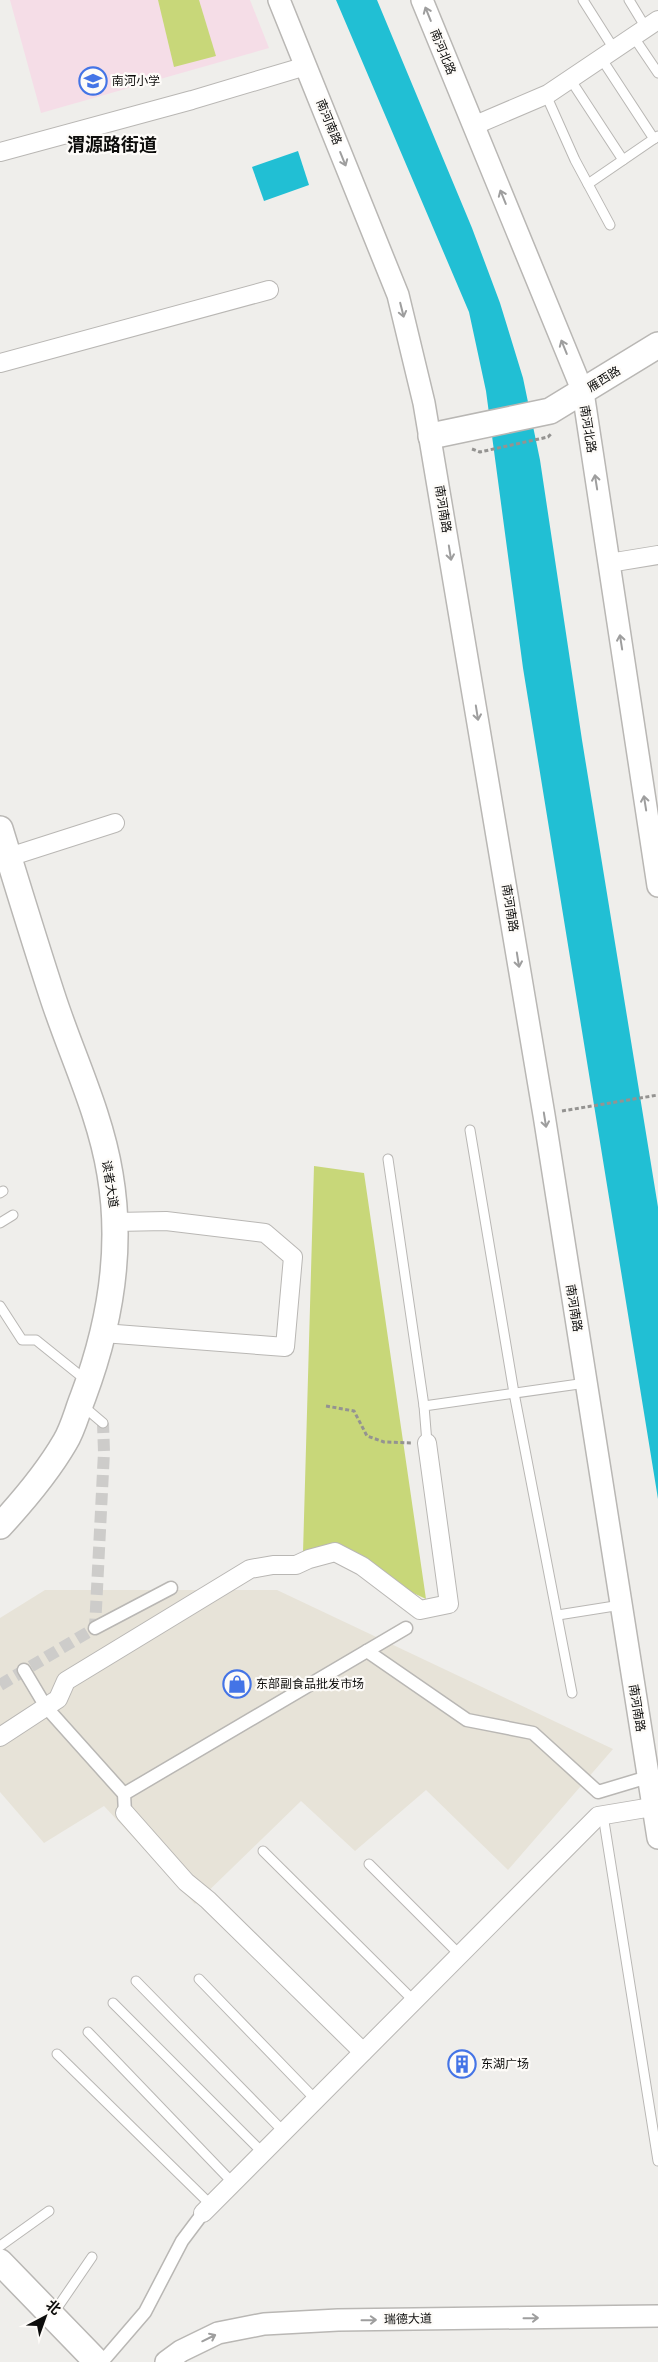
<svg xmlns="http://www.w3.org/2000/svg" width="658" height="2362" viewBox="0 0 658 2362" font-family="Raleway,'Noto Sans SC',sans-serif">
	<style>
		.built { fill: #e7e3d8 }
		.education { fill: #f5dde7 }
		.green { fill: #c8d779 }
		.water { fill: #21bfd4 }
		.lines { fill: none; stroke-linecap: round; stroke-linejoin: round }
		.pedestrian-tunnel { stroke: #cdccca; stroke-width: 12; stroke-dasharray: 12 6; stroke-linecap: butt }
		.service-casing { stroke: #b9b7b4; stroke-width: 11 }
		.pedestrian-casing { stroke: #b9b7b4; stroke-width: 15 }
		.minor-casing { stroke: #b9b7b4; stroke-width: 20 }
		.tertiary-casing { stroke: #b9b7b4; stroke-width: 24 }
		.secondary-casing { stroke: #b9b7b4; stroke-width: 28 }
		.path { stroke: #949391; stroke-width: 3; stroke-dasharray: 4 2.5; stroke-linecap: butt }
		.service { stroke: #fff; stroke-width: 9 }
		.pedestrian { stroke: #fff; stroke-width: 12 }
		.minor { stroke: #fff; stroke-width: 18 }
		.tertiary { stroke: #fff; stroke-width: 21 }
		.secondary { stroke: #fff; stroke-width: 25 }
		.oneway { stroke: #9e9e9e }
		.labels { text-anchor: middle; stroke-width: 4.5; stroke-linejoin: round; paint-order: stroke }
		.street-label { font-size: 12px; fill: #0d0d0c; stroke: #fdfbf8 }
		.poi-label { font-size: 12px; fill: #0d0d0c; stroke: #fdfbf8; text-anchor: start }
		.district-label { font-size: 18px; font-weight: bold; fill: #0d0d0c; stroke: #fdfbf8 }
	</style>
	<rect width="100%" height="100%" fill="#efeeeb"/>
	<path class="built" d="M45,1590H277L613,1749L508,1870L426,1790L355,1851L301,1801L195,1904L104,1806L44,1843L0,1792V1618Z"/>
	<path class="education" d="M10,0H250L269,48L41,113Z"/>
	<g class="green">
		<path d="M158,0H199L216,56L174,67Z"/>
		<path d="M314,1166L364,1173L426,1599L339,1558L303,1553Z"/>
	</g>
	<g class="water">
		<path d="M336,0H377L472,228L500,303L523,378L540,460L582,740L658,1207V1499L523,668L486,391L469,312Z"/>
		<path d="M298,151L309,185L264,201L252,167Z"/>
	</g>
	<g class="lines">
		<path class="pedestrian-tunnel" d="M0,1685L95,1628L104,1452L103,1423"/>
		<g class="service-casing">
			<g id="service">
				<path d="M583,0L614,49"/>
				<path d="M629,0L646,28"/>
				<path d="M633,36L658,73"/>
				<path d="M601,58L654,139"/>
				<path d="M570,79L623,160"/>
				<path d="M546,95L575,160L610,225"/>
				<path d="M588,184L658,136"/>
				<path d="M470,1130L514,1393L572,1693"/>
				<path d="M388,1159L424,1406"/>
				<path d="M0,1193L3,1191"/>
				<path d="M0,1223L13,1215"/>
				<path d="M0,1306L22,1340H36L87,1381"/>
				<path d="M83,1406L103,1423"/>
				<path d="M427,1443L424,1406L586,1383"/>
				<path d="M558,1615L621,1605"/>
				<path d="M603,1815L658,2161"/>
				<path d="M263,1851L414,2001"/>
				<path d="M369,1864L460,1955"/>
				<path d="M199,1979L316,2100"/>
				<path d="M136,1981L284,2132"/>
				<path d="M113,2003L263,2153"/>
				<path d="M88,2032L233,2183"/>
				<path d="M57,2054L211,2205"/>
				<path d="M0,2246L49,2211"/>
				<path d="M53,2314L92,2257"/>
			</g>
		</g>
		<g class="pedestrian-casing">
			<g id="pedestrian">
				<path d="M95,1628L171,1588"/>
				<path d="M367,1651L467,1720L533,1733L598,1792L648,1777"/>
				<path d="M24,1670L46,1707L124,1794L125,1813"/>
				<path d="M124,1794L406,1628"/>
				<path d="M102,2362L145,2312L182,2241L203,2213"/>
			</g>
		</g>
		<g class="minor-casing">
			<g id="minor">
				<path d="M473,126L548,94L658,20"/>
				<path d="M0,152L192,100L306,66"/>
				<path d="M0,363L269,290"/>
				<path d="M609,563L658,555"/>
				<path d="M9,857L115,823"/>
				<path d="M103,1333L285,1347L293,1257L265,1233L166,1221L115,1222"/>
				<path d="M0,1737L58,1699L66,1681L250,1569L273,1565H296L309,1559L335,1552L362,1566L420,1610L449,1604L427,1443"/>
				<path d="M125,1813L186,1882L208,1900L363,2052"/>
				<path d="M203,2213L598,1816L652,1807"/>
			</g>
		</g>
		<g class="tertiary-casing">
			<g id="tertiary">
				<path d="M279,0L398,295L424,403L544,1115L658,1838"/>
				<path d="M422,0L583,392L658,886"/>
				<path d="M166,2362L181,2351L218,2333L264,2324L338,2320L658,2316"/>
			</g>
		</g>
		<g class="secondary-casing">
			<g id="secondary">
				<path d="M431,436L550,411L658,345"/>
				<path d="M0,829C17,884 34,940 52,995C71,1054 100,1112 110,1174C123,1250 110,1325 83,1397C77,1412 73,1429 65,1442C47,1473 24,1500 0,1526"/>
				<path d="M0,2262L97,2362"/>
			</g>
		</g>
		<g class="path">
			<path d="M472,449L480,452L548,437L552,433"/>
			<path d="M562,1111L658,1095"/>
			<path d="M326,1406L354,1411L367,1436L384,1442L412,1443"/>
		</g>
		<use href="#service" class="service"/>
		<use href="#pedestrian" class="pedestrian"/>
		<use href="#minor" class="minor"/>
		<use href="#tertiary" class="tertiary"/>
		<use href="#secondary" class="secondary"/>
	</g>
	<defs><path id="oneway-shaft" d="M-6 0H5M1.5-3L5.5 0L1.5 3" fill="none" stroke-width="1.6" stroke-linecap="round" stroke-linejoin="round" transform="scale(1.25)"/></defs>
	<g class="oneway">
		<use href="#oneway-shaft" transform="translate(428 14) rotate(-112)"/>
		<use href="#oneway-shaft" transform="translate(343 159) rotate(68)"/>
		<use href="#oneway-shaft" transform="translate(503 197) rotate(-112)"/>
		<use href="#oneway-shaft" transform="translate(402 310) rotate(76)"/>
		<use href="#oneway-shaft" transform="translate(564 347) rotate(-112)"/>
		<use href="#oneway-shaft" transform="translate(596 482) rotate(-99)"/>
		<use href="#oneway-shaft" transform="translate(450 553) rotate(81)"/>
		<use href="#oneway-shaft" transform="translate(621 642) rotate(-99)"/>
		<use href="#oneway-shaft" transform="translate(477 713) rotate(81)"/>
		<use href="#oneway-shaft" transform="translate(645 803) rotate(-99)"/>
		<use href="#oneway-shaft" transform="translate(518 960) rotate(81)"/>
		<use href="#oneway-shaft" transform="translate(545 1120) rotate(81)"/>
		<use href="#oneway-shaft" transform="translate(531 2318) rotate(-1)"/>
		<use href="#oneway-shaft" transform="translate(369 2320) rotate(-1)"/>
		<use href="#oneway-shaft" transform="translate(209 2338) rotate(-26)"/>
	</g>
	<defs>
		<g id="school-ring" transform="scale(1.4375)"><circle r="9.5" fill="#fdfbf8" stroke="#4474e6" stroke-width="1.5"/><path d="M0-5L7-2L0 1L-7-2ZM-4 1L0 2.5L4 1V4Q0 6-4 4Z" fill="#4474e6"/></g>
		<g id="shop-ring" transform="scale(1.4375)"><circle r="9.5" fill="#fdfbf8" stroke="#4474e6" stroke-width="1.5"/><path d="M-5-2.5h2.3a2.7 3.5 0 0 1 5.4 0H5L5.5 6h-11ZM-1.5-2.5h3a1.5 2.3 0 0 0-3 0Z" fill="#4474e6"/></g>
		<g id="building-ring" transform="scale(1.4375)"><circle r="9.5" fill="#fdfbf8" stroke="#4474e6" stroke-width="1.5"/><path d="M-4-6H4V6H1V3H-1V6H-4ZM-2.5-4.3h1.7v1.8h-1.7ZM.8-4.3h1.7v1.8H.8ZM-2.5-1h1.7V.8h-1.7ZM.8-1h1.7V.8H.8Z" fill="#4474e6"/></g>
	</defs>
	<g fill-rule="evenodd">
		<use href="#school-ring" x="93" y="81"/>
		<use href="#shop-ring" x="237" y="1684"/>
		<use href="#building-ring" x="462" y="2064"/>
	</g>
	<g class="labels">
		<g class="street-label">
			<text transform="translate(443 52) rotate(68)" y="4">南河北路</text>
			<text transform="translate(329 122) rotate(68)" y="4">南河南路</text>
			<text transform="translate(604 379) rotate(-32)" y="4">雁西路</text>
			<text transform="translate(588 429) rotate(81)" y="4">南河北路</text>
			<text transform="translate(443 509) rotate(81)" y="4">南河南路</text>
			<text transform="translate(510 908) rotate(81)" y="4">南河南路</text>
			<text transform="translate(110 1184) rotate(81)" y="4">读者大道</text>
			<text transform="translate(574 1308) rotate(81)" y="4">南河南路</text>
			<text transform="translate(637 1708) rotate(81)" y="4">南河南路</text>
			<text transform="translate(408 2319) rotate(-1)" y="4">瑞德大道</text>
		</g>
		<g class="poi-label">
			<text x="112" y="85">南河小学</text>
			<text x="256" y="1688">东部副食品批发市场</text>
			<text x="481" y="2068">东湖广场</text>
		</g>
		<g class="district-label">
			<text x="112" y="151">渭源路街道</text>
		</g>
	</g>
	<g transform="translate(45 2317) rotate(41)" stroke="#fdfbf8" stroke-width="4" paint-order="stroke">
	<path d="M0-4L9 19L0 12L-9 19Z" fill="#0d0d0c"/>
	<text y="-8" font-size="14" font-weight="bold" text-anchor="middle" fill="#0d0d0c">北</text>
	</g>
</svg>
